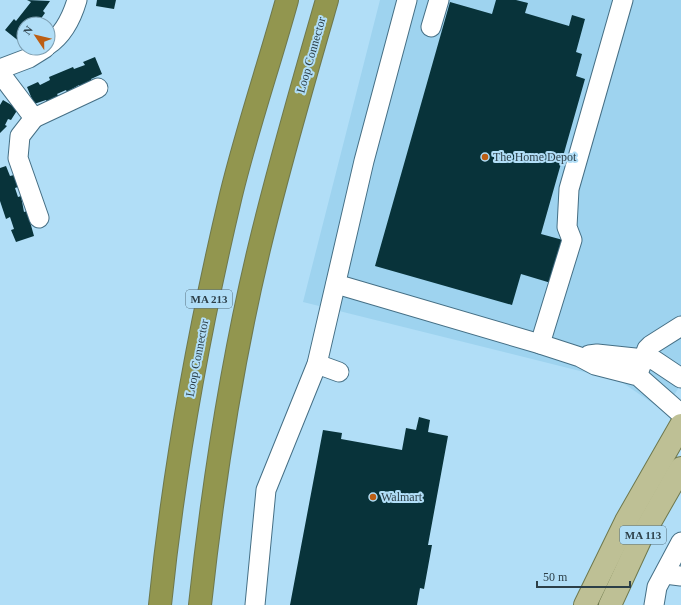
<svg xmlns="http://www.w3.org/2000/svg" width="681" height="605" viewBox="0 0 681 605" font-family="'Times New Roman',serif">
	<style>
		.built { fill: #9ed3ef }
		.building { fill: #08333a }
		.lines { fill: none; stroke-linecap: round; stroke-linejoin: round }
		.minor-casing { stroke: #456f85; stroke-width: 21 }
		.major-casing { stroke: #6e784d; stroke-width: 24 }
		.highway-casing { stroke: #6e784d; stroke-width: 24 }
		.minor { stroke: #fff; stroke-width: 19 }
		.major { stroke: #bec095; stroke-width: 22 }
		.highway { stroke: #92964f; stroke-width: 22 }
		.poi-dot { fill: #bc5e13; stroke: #b1def7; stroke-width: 1.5 }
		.labels { text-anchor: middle; stroke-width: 4; stroke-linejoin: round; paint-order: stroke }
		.shield { fill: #b1def7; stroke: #546f7c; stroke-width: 1 }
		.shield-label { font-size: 11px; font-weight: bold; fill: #2c3f48 }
		.street-label { font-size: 12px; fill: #2c3f48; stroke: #b1def7 }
		.poi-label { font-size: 12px; fill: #2c3f48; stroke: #b1def7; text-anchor: start }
	</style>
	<rect width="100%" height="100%" fill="#b1def7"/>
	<path class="built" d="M380,0H681V384L664,411L620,381L303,302Z"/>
	<g class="building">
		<path d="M27,0L50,1L43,11L45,13L37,24H24V36L20,42L5,30L14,19L16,21L31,2Z"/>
		<path d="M97,0H116L114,9L96,6Z"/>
		<path d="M496,0H516L528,3L525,13L569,26L572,15L585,19L576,52L582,54L576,76L585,79L541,234L563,240L551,283L521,274L512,305L375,266L450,2L492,14Z"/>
		<path d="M95,57L102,74L91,79L92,82L81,87L79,85L67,92L66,90L57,94L59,97L47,102L46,100L34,104L27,87L38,82L40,85L50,80L49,77L73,67L74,69L85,65L83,62Z"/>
		<path d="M3,100L18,109L11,120L8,119L5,125L7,126L0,133V105Z"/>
		<path d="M6,166L10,176L14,175L18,187L15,188L18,197L21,196L24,212L27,211L34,236L16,242L11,230L14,229L10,217L6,219L0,201V168Z"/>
		<path d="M419,417L430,420L428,432L448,436L428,545H432L424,589L420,588L417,605H290L323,430L342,433L341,439L402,450L406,428L416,430Z"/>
	</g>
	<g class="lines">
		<g class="minor-casing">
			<g id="minor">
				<path d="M431,27L439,0"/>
				<path d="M48,45C63,35 72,17 77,0"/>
				<path d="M0,69L29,58L45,48"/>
				<path d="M0,73L34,118L20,136L18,158L39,218"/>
				<path d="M34,118L98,88"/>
				<path d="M336,284L540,344L580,357L595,365L638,376L681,414"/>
				<path d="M540,344L572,240L567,227L569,189L623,0"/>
				<path d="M589,355L597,354L654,360L681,378"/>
				<path d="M317,364L339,372"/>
				<path d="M639,371L647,349L651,345L681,326"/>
				<path d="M665,574L681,576"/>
				<path d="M255,605L266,490L317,364L364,161L407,0"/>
				<path d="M654,605L657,587L681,542"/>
			</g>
		</g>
		<g class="major-casing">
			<g id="major">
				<path d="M585,605L626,521L681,425"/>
				<path d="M610,605L641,538L681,468"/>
			</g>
		</g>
		<g class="highway-casing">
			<g id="highway">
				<path d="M160,605C174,467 199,330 231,195C247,129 269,65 287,0"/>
				<path d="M200,605C213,485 231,366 259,249C279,165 303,83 327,0"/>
			</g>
		</g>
		<use href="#minor" class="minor"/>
		<use href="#major" class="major"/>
		<use href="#highway" class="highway"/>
	</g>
	<g class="poi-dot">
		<circle cx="485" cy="157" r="4"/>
		<circle cx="373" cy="497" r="4"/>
	</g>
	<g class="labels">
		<g class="shield">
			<rect x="186" y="290" width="46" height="18" rx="3"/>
			<rect x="620" y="526" width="46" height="18" rx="3"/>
		</g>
		<g class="shield-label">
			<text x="209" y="303">MA 213</text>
			<text x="643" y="539">MA 113</text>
		</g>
		<g class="street-label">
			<text transform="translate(311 55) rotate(-74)" y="4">Loop Connector</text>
			<text transform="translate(197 358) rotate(-79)" y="4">Loop Connector</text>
		</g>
		<g class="poi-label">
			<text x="493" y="161">The Home Depot</text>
			<text x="381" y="501">Walmart</text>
		</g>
	</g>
	<g transform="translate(36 36) rotate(305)"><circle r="19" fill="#b1def7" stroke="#7c9eb1"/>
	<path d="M0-3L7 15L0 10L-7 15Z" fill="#bc5e13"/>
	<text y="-6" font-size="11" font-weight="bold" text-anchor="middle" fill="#2c3f48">N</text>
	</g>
	<path d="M537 581v6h93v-6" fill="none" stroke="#2c3f48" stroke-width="2"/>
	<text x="543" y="581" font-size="12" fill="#2c3f48" stroke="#b1def7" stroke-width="3" paint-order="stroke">50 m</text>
</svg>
